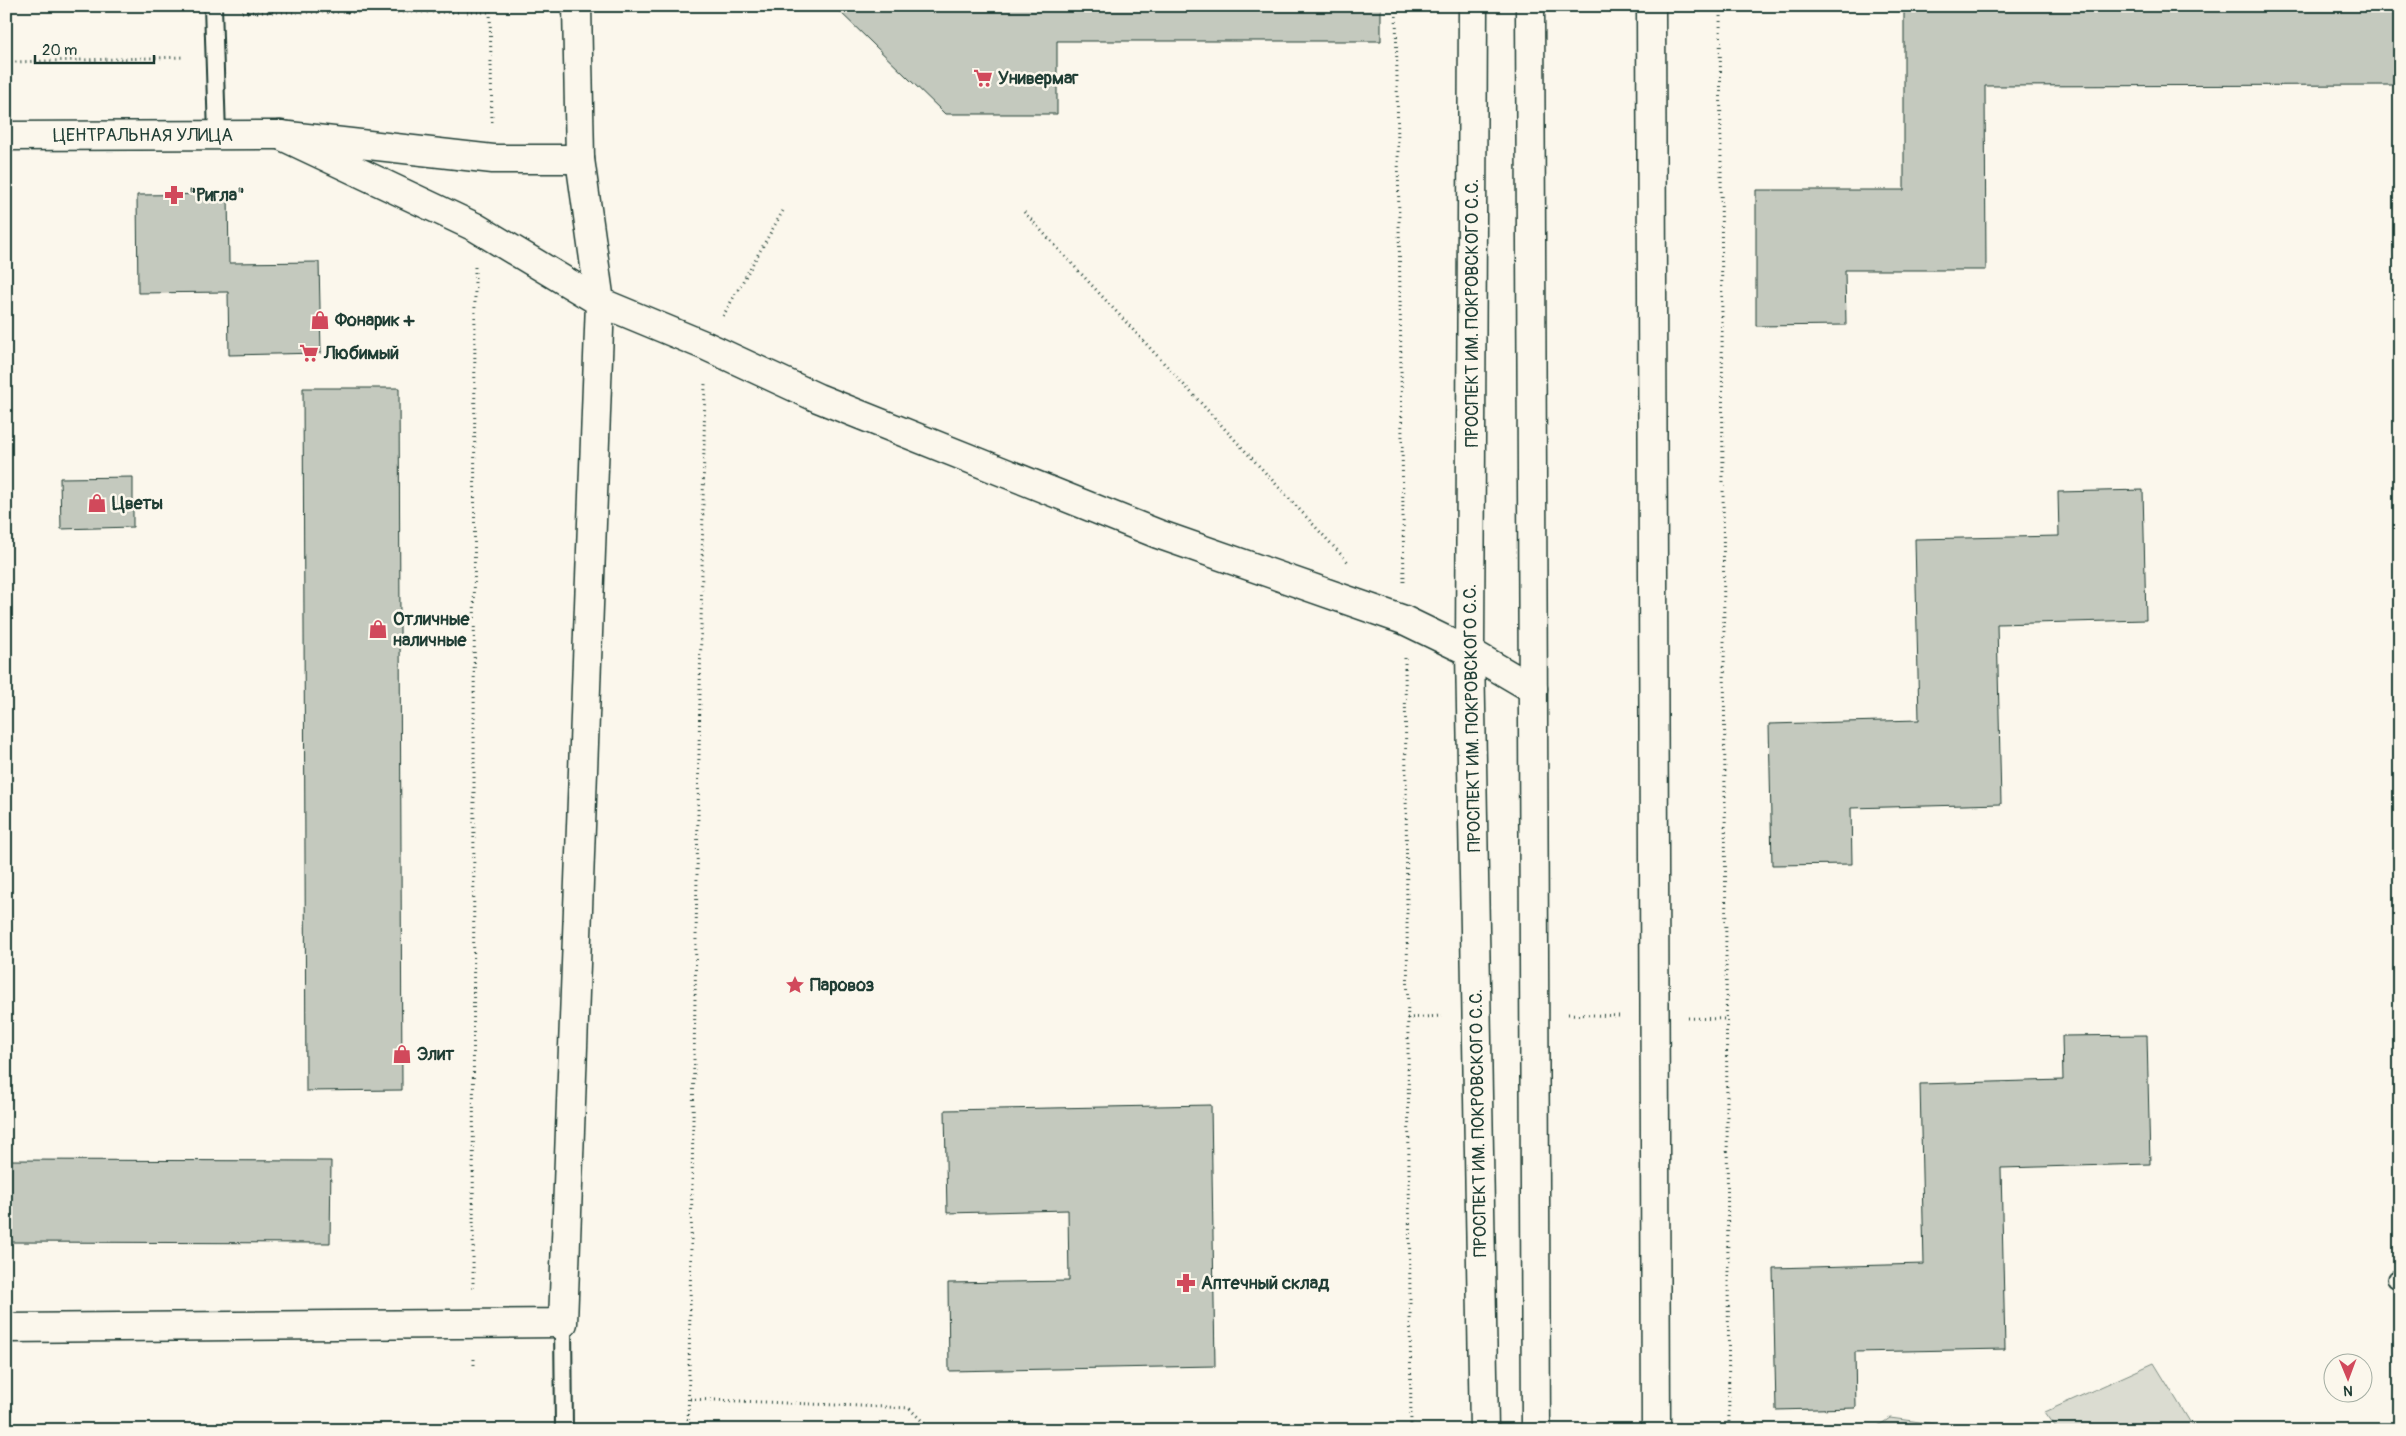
<svg xmlns="http://www.w3.org/2000/svg" width="2406" height="1436" viewBox="0 0 2406 1436" font-family="Pangolin,sans-serif">
	<style>
		.green { fill: #dbdcd1; stroke: #7d8c82 }
		.building { fill: #c4c9be; stroke: #1f3d34 }
		.lines { fill: none; stroke-linecap: round; stroke-linejoin: round }
		.lane-casing { stroke: #1f3d34; stroke-width: 20 }
		.street-casing { stroke: #1f3d34; stroke-width: 31 }
		.secondary-casing { stroke: #1f3d34; stroke-width: 31 }
		.path { stroke: #1f3d34; stroke-width: 3; stroke-dasharray: 1 4; stroke-linecap: butt }
		.lane { stroke: #fbf7ec; stroke-width: 16 }
		.street { stroke: #fbf7ec; stroke-width: 28 }
		.secondary { stroke: #fbf7ec; stroke-width: 28 }
		.labels { text-anchor: middle; stroke-width: 5; stroke-linejoin: round; paint-order: stroke }
		.poi-label { font-size: 18px; font-weight: bold; fill: #1f3d34; stroke: #fbf7ec; text-anchor: start }
		.street-label { font-size: 18px; fill: #1f3d34; stroke: #fbf7ec }
	</style>
	<rect width="100%" height="100%" fill="#fbf7ec"/>
	<filter id="ink" filterUnits="userSpaceOnUse"><feTurbulence type="fractalNoise" baseFrequency=".02" numOctaves="2"/><feDisplacementMap in="SourceGraphic" scale="10" xChannelSelector="R" yChannelSelector="G"/><feConvolveMatrix kernelMatrix="1 2 1 2 8 2 1 2 1" color-interpolation-filters="sRGB"/></filter>
	<g filter="url(#ink)">
		<g class="green">
			<path d="M2154,1363L2195,1430H2058L2045,1412Z"/>
			<path d="M1890,1418L1935,1424L1936,1430H1872Z"/>
		</g>
		<g class="building">
			<path d="M834,6H1381V41H1057V114H945Z"/>
			<path d="M1904,6H2400V85L1985,86L1986,270H1845L1846,325L1756,326V190H1904Z"/>
			<path d="M228,194L229,263L319,262L321,353L229,355L228,292L138,293L137,195Z"/>
			<path d="M303,388H399L402,1090L306,1091Z"/>
			<path d="M133,477V527L61,529L60,478Z"/>
			<path d="M2143,490L2146,620L1997,624L2001,804L1851,808L1852,864L1772,865L1769,724L1919,720L1915,539L2059,536L2058,492Z"/>
			<path d="M2147,1035L2150,1164L2001,1168L2005,1349L1855,1352L1856,1408L1776,1410L1773,1268L1924,1264L1920,1084L2063,1080L2062,1036Z"/>
			<path d="M1211,1105L1215,1366L949,1371L948,1283L1069,1281L1068,1210L947,1213L945,1110Z"/>
			<path d="M6,1160L331,1161L330,1243L6,1242Z"/>
			<path d="M294,1429H416V1430Z"/>
		</g>
		<g class="lines">
			<g class="lane-casing">
				<g id="lane">
					<path d="M213,6L217,135"/>
					<path d="M2396,1279H2400"/>
					<path d="M563,1323L564,1430"/>
				</g>
			</g>
			<g class="street-casing">
				<g id="street">
					<path d="M577,6L580,159L600,302L706,346L818,398L1158,534L1404,620L1470,652L1533,689"/>
					<path d="M1651,6L1656,1430"/>
					<path d="M6,136L280,135L493,159H580"/>
					<path d="M6,1328L563,1323L600,302L475,227L280,135"/>
				</g>
			</g>
			<g class="secondary-casing">
				<g id="secondary">
					<path d="M1473,6L1470,652L1484,1430"/>
					<path d="M1530,6L1536,1430"/>
				</g>
			</g>
			<g class="path">
				<path d="M490,6L492,123"/>
				<path d="M1396,6L1404,584"/>
				<path d="M1720,6L1729,1430"/>
				<path d="M242,12H490"/>
				<path d="M6,65L13,62L185,57"/>
				<path d="M1024,212L1348,562"/>
				<path d="M723,316L784,209"/>
				<path d="M1405,658L1411,1430"/>
				<path d="M1568,1014L1619,1016"/>
				<path d="M1407,1018L1442,1016"/>
				<path d="M1688,1018L1727,1019"/>
				<path d="M473,1288L475,267"/>
				<path d="M474,1359V1369"/>
				<path d="M690,1399L909,1408L931,1430"/>
				<path d="M688,1430L705,383"/>
			</g>
			<use href="#lane" class="lane"/>
			<use href="#street" class="street"/>
			<use href="#secondary" class="secondary"/>
		</g>
	</g>
	<defs>
		<g id="supermarket-bare" transform="scale(1.5)"><path d="M-6-5.5h2.5l.6 2H6L4.5 2H-2.5L-4.4-4H-6ZM-1.5 3.2a1.3 1.3 0 1 0 .1 0ZM3 3.2a1.3 1.3 0 1 0 .1 0Z" fill="#d1495b" stroke="#fbf7ec" stroke-width="2.5" paint-order="stroke"/></g>
		<g id="pharmacy-bare" transform="scale(1.5)"><path d="M-2-6h4v4h4v4h-4v4h-4v-4h-4v-4h4Z" fill="#d1495b" stroke="#fbf7ec" stroke-width="2.5" paint-order="stroke"/></g>
		<g id="shop-bare" transform="scale(1.5)"><path d="M-5-2.5h2.3a2.7 3.5 0 0 1 5.4 0H5L5.5 6h-11ZM-1.5-2.5h3a1.5 2.3 0 0 0-3 0Z" fill="#d1495b" stroke="#fbf7ec" stroke-width="2.5" paint-order="stroke"/></g>
		<g id="sight-bare" transform="scale(1.5)"><path d="M0-6L1.8-2.2L6-1.7L2.9 1.2L3.7 5.4L0 3.3L-3.7 5.4L-2.9 1.2L-6-1.7L-1.8-2.2Z" fill="#d1495b" stroke="#fbf7ec" stroke-width="2.5" paint-order="stroke"/></g>
	</defs>
	<g fill-rule="evenodd">
		<use href="#supermarket-bare" x="983" y="78"/>
		<use href="#pharmacy-bare" x="174" y="195"/>
		<use href="#shop-bare" x="320" y="320"/>
		<use href="#supermarket-bare" x="309" y="353"/>
		<use href="#shop-bare" x="97" y="503"/>
		<use href="#shop-bare" x="378" y="629"/>
		<use href="#sight-bare" x="795" y="985"/>
		<use href="#shop-bare" x="402" y="1054"/>
		<use href="#pharmacy-bare" x="1186" y="1283"/>
	</g>
	<g class="labels">
		<g class="poi-label">
			<text x="998" y="84">Универмаг</text>
			<text x="189" y="201">"Ригла"</text>
			<text x="335" y="326">Фонарик +</text>
			<text x="324" y="359">Любимый</text>
			<text x="112" y="509">Цветы</text>
			<text x="393" y="625">Отличные<tspan x="393" dy="21">наличные</tspan></text>
			<text x="810" y="991">Паровоз</text>
			<text x="417" y="1060">Элит</text>
			<text x="1201" y="1289">Аптечный склад</text>
		</g>
		<g class="street-label">
			<text x="143" y="141">ЦЕНТРАЛЬНАЯ УЛИЦА</text>
			<text transform="translate(1472 313) rotate(-90)" y="6">ПРОСПЕКТ ИМ. ПОКРОВСКОГО С.С.</text>
			<text transform="translate(1472 718) rotate(-91)" y="6">ПРОСПЕКТ ИМ. ПОКРОВСКОГО С.С.</text>
			<text transform="translate(1478 1123) rotate(-91)" y="6">ПРОСПЕКТ ИМ. ПОКРОВСКОГО С.С.</text>
		</g>
	</g>
	<rect width="2406" height="1436" fill="none" stroke="#fbf7ec" stroke-width="25"/>
	<rect x="12" y="12" width="2381" height="1411" fill="none" stroke="#1f3d34" stroke-width="2" filter="url(#ink)"/>
	<g transform="translate(2348 1378) rotate(179)"><circle r="24" fill="#fbf7ec" stroke="#a3ada2"/>
	<path d="M0-4L9 19L0 12L-9 19Z" fill="#d1495b"/>
	<text y="-8" font-size="14" font-weight="bold" text-anchor="middle" fill="#1f3d34">N</text>
	</g>
	<path d="M35 55v8h119v-8" fill="none" stroke="#1f3d34" stroke-width="2.5"/>
	<text x="42" y="55" font-size="15" fill="#1f3d34" stroke="#fbf7ec" stroke-width="4" paint-order="stroke">20 m</text>
</svg>
